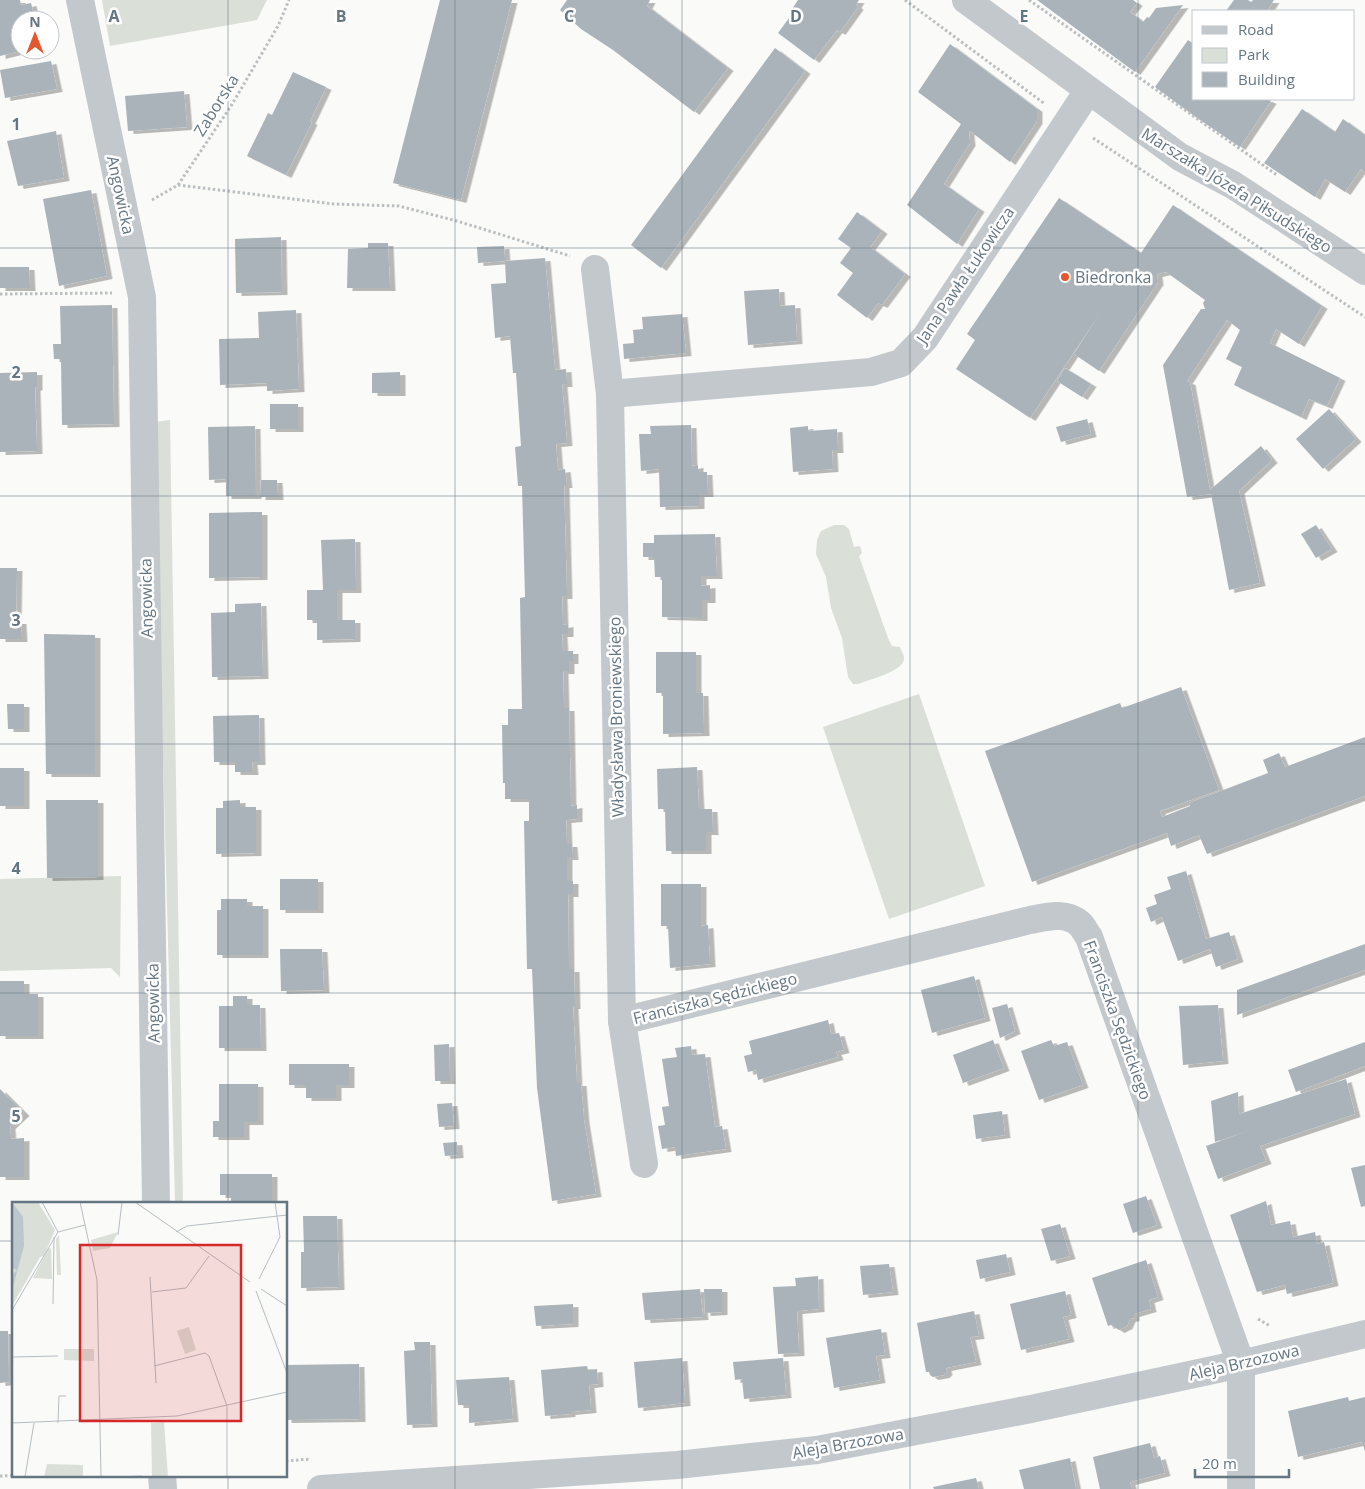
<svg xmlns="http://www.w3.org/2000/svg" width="1365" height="1489" viewBox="0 0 1365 1489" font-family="'Open Sans',sans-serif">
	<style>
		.green { fill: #dadfd7 }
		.building { fill: #aab3b9; filter: url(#shadow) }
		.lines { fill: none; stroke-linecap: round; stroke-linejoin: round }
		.path { stroke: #bbbfc2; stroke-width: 3; stroke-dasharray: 2.5 2.5; stroke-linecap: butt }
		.minor { stroke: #c3c8cc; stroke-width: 28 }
		.tertiary { stroke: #c3c8cc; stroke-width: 28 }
		.grid { fill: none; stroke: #657683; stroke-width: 1; stroke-opacity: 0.55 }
		.poi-dot { fill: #e4572e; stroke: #fff; stroke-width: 2 }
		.labels { text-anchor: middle; stroke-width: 5; stroke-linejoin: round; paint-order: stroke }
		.street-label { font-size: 16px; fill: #657683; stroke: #fff }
		.poi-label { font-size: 16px; fill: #657683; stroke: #fff; text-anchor: start }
		.inset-road { fill: none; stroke: #b5bdc2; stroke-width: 1 }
		.view { fill: #d62828; fill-opacity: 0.15; stroke: #d62828; stroke-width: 2.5 }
		.inset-edge { fill: none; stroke: #657683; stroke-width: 2.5 }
		.grid-label { font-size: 16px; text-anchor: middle; font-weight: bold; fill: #657683; stroke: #fff; stroke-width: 5; stroke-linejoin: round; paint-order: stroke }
	</style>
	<defs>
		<filter id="shadow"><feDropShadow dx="5.5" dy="3" stdDeviation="0" flood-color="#0004"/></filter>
	</defs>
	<rect width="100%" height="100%" fill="#fafaf8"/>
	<g class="green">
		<path d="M102,0H267L257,20L110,46Z"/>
		<path d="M170,420L183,1203H175L154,422Z"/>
		<path d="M834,525H844L849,529L854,547L860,546L862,553L859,556L888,638L892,646L900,647C901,650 904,655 904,658C905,671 868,680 858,684H853L848,677L842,638L831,608L826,577L816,554L817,540L821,531Z"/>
		<path d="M919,694L985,886L889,919L823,727Z"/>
		<path d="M121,876L120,977L111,968L0,971V879Z"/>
	</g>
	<g class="building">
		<path d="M0,0H20L21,5L31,3L35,20H20V51L0,56Z"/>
		<path d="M440,0H512L461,200L393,183Z"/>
		<path d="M567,0H650L647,6L728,68L694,112L613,50L581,29L560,10Z"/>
		<path d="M798,0H859L856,5L858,7L840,32L837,30L814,60L778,33L792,14L790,12Z"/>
		<path d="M1037,0H1133L1137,3L1130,12L1143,22L1147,17L1149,18L1156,8L1183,5L1135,72Z"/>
		<path d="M1234,0H1248L1251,2L1253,0H1274L1267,11H1226Z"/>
		<path d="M1188,40L1194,44V99H1267L1271,101L1240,147L1197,118L1155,87Z"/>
		<path d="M950,44L1037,109V121L1010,162L970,131L969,133L970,143L944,184L979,209L957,244L907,205L961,124L918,92Z"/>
		<path d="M775,48L805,71L661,268L631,245Z"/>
		<path d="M51,61L57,89L5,98L0,70Z"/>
		<path d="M293,72L326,87L310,121L312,122L286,175L247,156L268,113L272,115Z"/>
		<path d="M184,91L187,127L128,131L125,96Z"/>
		<path d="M1302,109L1335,132L1343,119L1365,135V172L1361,169L1345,192L1325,179L1315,197L1264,163Z"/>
		<path d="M56,131L64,178L18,186L7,141Z"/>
		<path d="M91,190L107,276L59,286L43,199Z"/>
		<path d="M1059,198L1141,253L1173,205L1322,306L1299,344L1276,329L1270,343L1340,378L1327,406L1309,399L1301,417L1234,385L1242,367L1226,359L1240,330L1227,320L1187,381L1190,382L1210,490L1261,446L1272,460L1239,491L1260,583L1229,590L1211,494L1187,497L1163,365L1201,309H1205L1203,303L1205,300L1166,272L1157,274L1158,282L1099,371L1074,354L1100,313L1030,418L956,369L975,340L967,334Z"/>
		<path d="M857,212L882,231L870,247L905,274L882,305L878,303L867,318L837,295L853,273L840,263L851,248L838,239Z"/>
		<path d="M281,237L282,292L236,293L235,239Z"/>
		<path d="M368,243H388L390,288H347L348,249L368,248Z"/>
		<path d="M504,246L505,261L478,263L477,247Z"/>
		<path d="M545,258L555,370L566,369L567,384H562L567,443L556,444L558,470L565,469L567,485H564L567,596H562L563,625L568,624V634H562L563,651H573V661H569V671H563L564,708H569L571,806L577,805V819L566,820L567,844H572L573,857H567V881H573V894H568L569,969H574L575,1006H573L577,1083H581L584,1120L596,1194L552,1201L537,1088L532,969H527L524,821H529V799H505V783H503L502,725H508V709H522L520,598L525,597L522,486H518L515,447L521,446L516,373H513L510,336L495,338L491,284L506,283L505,261Z"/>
		<path d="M0,267H29L30,288H0Z"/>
		<path d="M779,289L780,306L795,305L797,341L748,345L744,291Z"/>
		<path d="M112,305L114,424L62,425L61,359H54L53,344H61L60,306Z"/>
		<path d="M296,310L299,389L267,391V383L220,385L219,339L259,338L258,312Z"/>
		<path d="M682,314L686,353L624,359L623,344L634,343L633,330L643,329L642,317Z"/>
		<path d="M1065,368L1091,384L1082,397L1057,381Z"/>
		<path d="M37,372V387L35,388L37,451L0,452V373Z"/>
		<path d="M400,372V393H372V373Z"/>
		<rect x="270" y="404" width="28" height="25"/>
		<path d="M1329,409L1356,439L1323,469L1296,439Z"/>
		<path d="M1087,419L1091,434L1061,442L1056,427Z"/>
		<path d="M691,425L692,466L698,465V472H707L708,494H699V506L660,507L659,469L641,471L639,434H651L650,426Z"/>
		<path d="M255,426L256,496H226V479L209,480L208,427Z"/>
		<path d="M808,426V431L837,429L838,450H832L833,469L793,472L790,428Z"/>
		<path d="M261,480H277L278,497H260Z"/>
		<path d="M262,512V577L209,578V513Z"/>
		<path d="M1316,525L1332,549L1316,558L1301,534Z"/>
		<path d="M715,534L717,576H701V586L710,585V600H702V618L662,617V577H655L654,557H643V543H654V535Z"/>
		<path d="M355,539L356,590H337V620H355V639L317,640V620H307V590H323L321,540Z"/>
		<path d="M0,568H17L16,621H21L22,639H0Z"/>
		<path d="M261,603L263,676L212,677L211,613L235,612V604Z"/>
		<path d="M44,634L95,635V774H46Z"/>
		<path d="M656,652H696V693H703L704,733L663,734V693H656Z"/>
		<path d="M1181,687L1219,790L1160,811L1162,817L1190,806L1189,803L1268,773L1263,760L1279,753L1285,767L1365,737V796L1207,854L1199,835L1171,846L1167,833L1032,882L985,751L1120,703L1122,708Z"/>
		<path d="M7,704H24V729H8Z"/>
		<path d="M259,715L260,762H252L253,772H235V762H214L213,716Z"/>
		<path d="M697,767L699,809H712L713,832H706V851H666L665,809H658L657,769Z"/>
		<rect x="0" y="768" width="24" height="38"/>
		<path d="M46,800H98V877L47,878Z"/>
		<path d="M240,800V807H256V853L216,854V808H223V801Z"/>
		<path d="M1186,871L1206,939L1229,932L1238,959L1216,967L1210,949L1178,961L1162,917L1151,922L1146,908L1157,904L1154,895L1171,889L1167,877Z"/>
		<rect x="280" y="879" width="38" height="31"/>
		<path d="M661,884H701V926L708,925L710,964L670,968L668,926H661Z"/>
		<path d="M221,899H247V906H263V955H217V910H221Z"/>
		<path d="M1365,944V970L1237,1015V990Z"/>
		<path d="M280,949H322L324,990L281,991Z"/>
		<path d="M974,976L985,1018L932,1033L921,990Z"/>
		<path d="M0,981H24V994H38V1036H0Z"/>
		<path d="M233,996H247V1005H260L261,1048H219V1006H233Z"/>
		<path d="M1007,1004L1015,1031L1000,1038L992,1008Z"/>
		<path d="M1218,1005L1223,1061L1183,1065L1179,1006Z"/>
		<path d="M828,1020L831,1034L839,1033L844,1050L836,1052L838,1057L758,1080L756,1070L748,1072L744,1056L752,1054L749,1041Z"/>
		<path d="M993,1040L1004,1068L963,1083L953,1055Z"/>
		<path d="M1051,1040L1054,1046L1067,1042L1083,1085L1039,1100L1021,1051Z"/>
		<path d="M1365,1042V1066L1296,1092L1288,1070Z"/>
		<path d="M449,1044L450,1081H435L434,1045Z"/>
		<path d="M691,1046L692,1055L705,1054L715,1127L722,1126L726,1149L676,1156L675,1147L662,1149L658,1126L665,1125L662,1107L669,1106L662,1059L677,1057L675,1048Z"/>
		<path d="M289,1064H349V1085H336V1098H306V1085H289Z"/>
		<path d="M1346,1079L1355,1114L1260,1146L1266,1161L1218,1179L1206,1146L1251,1130L1215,1142L1211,1101L1238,1092L1239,1114Z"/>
		<path d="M219,1084H258V1122H244V1137H213V1121H219Z"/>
		<path d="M0,1089L24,1113L10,1126L11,1139L24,1138V1177H0Z"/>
		<path d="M452,1103L454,1126L439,1127L437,1104Z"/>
		<path d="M1002,1111L1005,1135L976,1139L973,1115Z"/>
		<path d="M457,1142L458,1155L445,1156L443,1143Z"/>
		<path d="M1365,1165V1206L1361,1207L1351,1168Z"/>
		<path d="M220,1174H272V1203H231V1195H220Z"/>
		<path d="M1146,1196L1157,1225L1133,1233L1123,1204Z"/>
		<path d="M1266,1201L1271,1225L1290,1221L1293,1237L1315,1232L1317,1244L1324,1242L1333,1283L1287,1294L1285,1285L1257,1292L1230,1215Z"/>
		<path d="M303,1216H337L339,1287L301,1288V1252H304Z"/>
		<path d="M1060,1224L1070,1256L1051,1261L1041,1229Z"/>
		<path d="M1006,1254L1010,1272L980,1279L976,1260Z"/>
		<path d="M1146,1260L1158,1297L1149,1300L1151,1309L1134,1314V1318L1130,1319L1127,1326L1119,1330L1111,1325L1108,1326L1092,1278Z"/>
		<path d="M889,1264L893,1292L863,1295L860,1266Z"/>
		<path d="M818,1276L819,1309L797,1311L799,1353L778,1354L773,1287L796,1286L795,1278Z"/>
		<path d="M700,1289L703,1317L645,1320L642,1293Z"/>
		<path d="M704,1289H722V1312L705,1313Z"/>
		<path d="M1065,1291L1071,1315L1063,1317L1069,1339L1021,1350L1010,1304Z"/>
		<path d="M573,1304V1324L536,1326L534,1306Z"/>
		<path d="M974,1311L979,1336L970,1337L976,1362L946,1368L947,1372L944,1375L933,1377L930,1375L929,1372H926L917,1323Z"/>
		<path d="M881,1329L885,1355L876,1356L880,1380L834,1388L826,1338Z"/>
		<path d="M0,1331H8L9,1382L0,1383Z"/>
		<path d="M414,1342H430L432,1424L407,1425L404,1351L415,1350Z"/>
		<path d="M682,1358L685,1403L638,1408L634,1362Z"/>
		<path d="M783,1358L786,1395L744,1399L742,1379L735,1380L733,1362Z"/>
		<path d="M359,1364L360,1419L286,1420V1365Z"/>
		<path d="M587,1366L588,1370L597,1369L598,1384L589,1385L591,1410L570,1412V1414L545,1416L541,1370Z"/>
		<path d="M509,1377L513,1419L469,1423V1405H458L456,1380Z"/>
		<path d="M1348,1397L1349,1401L1365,1397V1451L1362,1442L1298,1457L1288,1411Z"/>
		<path d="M1150,1443L1154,1458L1160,1456L1165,1473L1130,1482L1132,1489H1100L1093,1457Z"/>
		<path d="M1070,1458L1076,1489H1024L1019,1470Z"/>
		<path d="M976,1478L979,1489H934L933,1487Z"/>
	</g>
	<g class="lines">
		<g class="path">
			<path d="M905,0L1045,104"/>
			<path d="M1029,0L1277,175"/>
			<path d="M1093,138L1365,317"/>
			<path d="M178,185L334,204L399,206L457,221L570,256"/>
			<path d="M152,200L178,185L231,106L278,26L289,0"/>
			<path d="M0,294L112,293"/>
			<path d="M1258,1319L1270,1326"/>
			<path d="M286,1461L311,1459"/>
			<path d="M0,1476L23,1475"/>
		</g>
		<g class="minor">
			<path d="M595,269L610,394L622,1021L644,1164"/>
			<path d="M610,394L871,372L901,363L925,338L1088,91"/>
			<path d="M622,1021L1030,920C1046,917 1066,911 1080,924C1083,927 1086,933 1089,937L1241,1364V1489"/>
		</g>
		<g class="tertiary">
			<path d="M80,0L142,297L156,1203"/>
			<path d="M966,0L1180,157L1233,185L1365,271"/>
			<path d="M162,1475L163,1489"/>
			<path d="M321,1489L677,1465L817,1450L1031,1409L1241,1364L1365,1334"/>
		</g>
	</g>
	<path class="grid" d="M228,0V1203M455,0V1489M682,0V1489M910,0V1489M1138,0V1489M0,248H1365M0,496H1365M0,744H1365M0,993H1365M0,1241H14M286,1241H1365M228,1475V1489"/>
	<circle class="poi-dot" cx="1065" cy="277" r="5"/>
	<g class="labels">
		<g class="street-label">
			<text transform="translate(216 105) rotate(-58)" y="6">Zaborska</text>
			<text transform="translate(1237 190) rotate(32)" y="6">Marszałka Józefa Piłsudskiego</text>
			<text transform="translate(121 195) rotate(78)" y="6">Angowicka</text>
			<text transform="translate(965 275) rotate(-56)" y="6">Jana Pawła Łukowicza</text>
			<text transform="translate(146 598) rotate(-91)" y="6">Angowicka</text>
			<text transform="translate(616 717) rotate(-91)" y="6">Władysława Broniewskiego</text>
			<text transform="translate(715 998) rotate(-14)" y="6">Franciszka Sędzickiego</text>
			<text transform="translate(153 1003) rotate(-91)" y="6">Angowicka</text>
			<text transform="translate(1118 1020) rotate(70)" y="6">Franciszka Sędzickiego</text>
			<text transform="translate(1244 1362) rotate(-13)" y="6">Aleja Brzozowa</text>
			<text transform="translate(848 1443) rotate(-10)" y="6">Aleja Brzozowa</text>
		</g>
		<g class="poi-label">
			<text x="1075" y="283">Biedronka</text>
		</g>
	</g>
	<g transform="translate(12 1202)">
		<rect width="275" height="275" fill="#fafaf8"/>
		<path d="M0,0H26L43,28L32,54L28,55L0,104ZM106,30L98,46L81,49L79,38ZM47,33L49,73H45L44,37ZM39,46L40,77L21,76L36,47ZM177,125L184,148L173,152L165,129ZM52,147H82V159L52,158ZM152,220L156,275H140L139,221ZM35,262L71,263V275H32Z" fill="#dadfd7"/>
		<path d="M0,0L11,15L12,44L0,88V73L5,68L0,66Z" fill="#bbc7cb"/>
		<path class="inset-road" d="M30,0L46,30M68,0L85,78L89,275M123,0L238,80M164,30L175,24L275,13M106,33L110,0M138,75L144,181M247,77L268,35L263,0M249,87L275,104M244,89L275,171M140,90L174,86L197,54M41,102L42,35M0,108L46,30L73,23M0,155L46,154M142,164L193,151L197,154L215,204V275M0,221L165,214L275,190M46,221L47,194H54M13,275L22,221M108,275L130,274"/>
		<path class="view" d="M68,43H229V219H68Z"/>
		<rect width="275" height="275" class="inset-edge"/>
	</g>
	<g class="grid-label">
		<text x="114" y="22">A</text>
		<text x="341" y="22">B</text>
		<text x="569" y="22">C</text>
		<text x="796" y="22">D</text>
		<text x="1024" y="22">E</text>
		<text x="16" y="130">1</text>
		<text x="16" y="378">2</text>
		<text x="16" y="626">3</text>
		<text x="16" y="874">4</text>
		<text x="16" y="1122">5</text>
	</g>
	<rect x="1192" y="10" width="162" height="90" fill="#ffffff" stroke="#c1c8cd"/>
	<rect x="1202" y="26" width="25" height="8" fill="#c3c8cc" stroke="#c1c8cd"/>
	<text x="1238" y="35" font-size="15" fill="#657683">Road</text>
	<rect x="1202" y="48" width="25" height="15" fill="#dadfd7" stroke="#c1c8cd"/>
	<text x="1238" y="60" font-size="15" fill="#657683">Park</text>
	<rect x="1202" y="72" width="25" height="15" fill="#aab3b9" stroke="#c1c8cd"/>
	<text x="1238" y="85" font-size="15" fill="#657683">Building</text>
	<g transform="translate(35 35)"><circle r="24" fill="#ffffff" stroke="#c1c8cd"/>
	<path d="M0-4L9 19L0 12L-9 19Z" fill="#e4572e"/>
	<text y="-8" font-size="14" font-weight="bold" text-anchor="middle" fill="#657683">N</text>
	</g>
	<path d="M1195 1469v8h94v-8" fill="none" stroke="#657683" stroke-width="2.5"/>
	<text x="1202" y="1469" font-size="15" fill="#657683" stroke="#ffffff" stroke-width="4" paint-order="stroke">20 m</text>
</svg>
